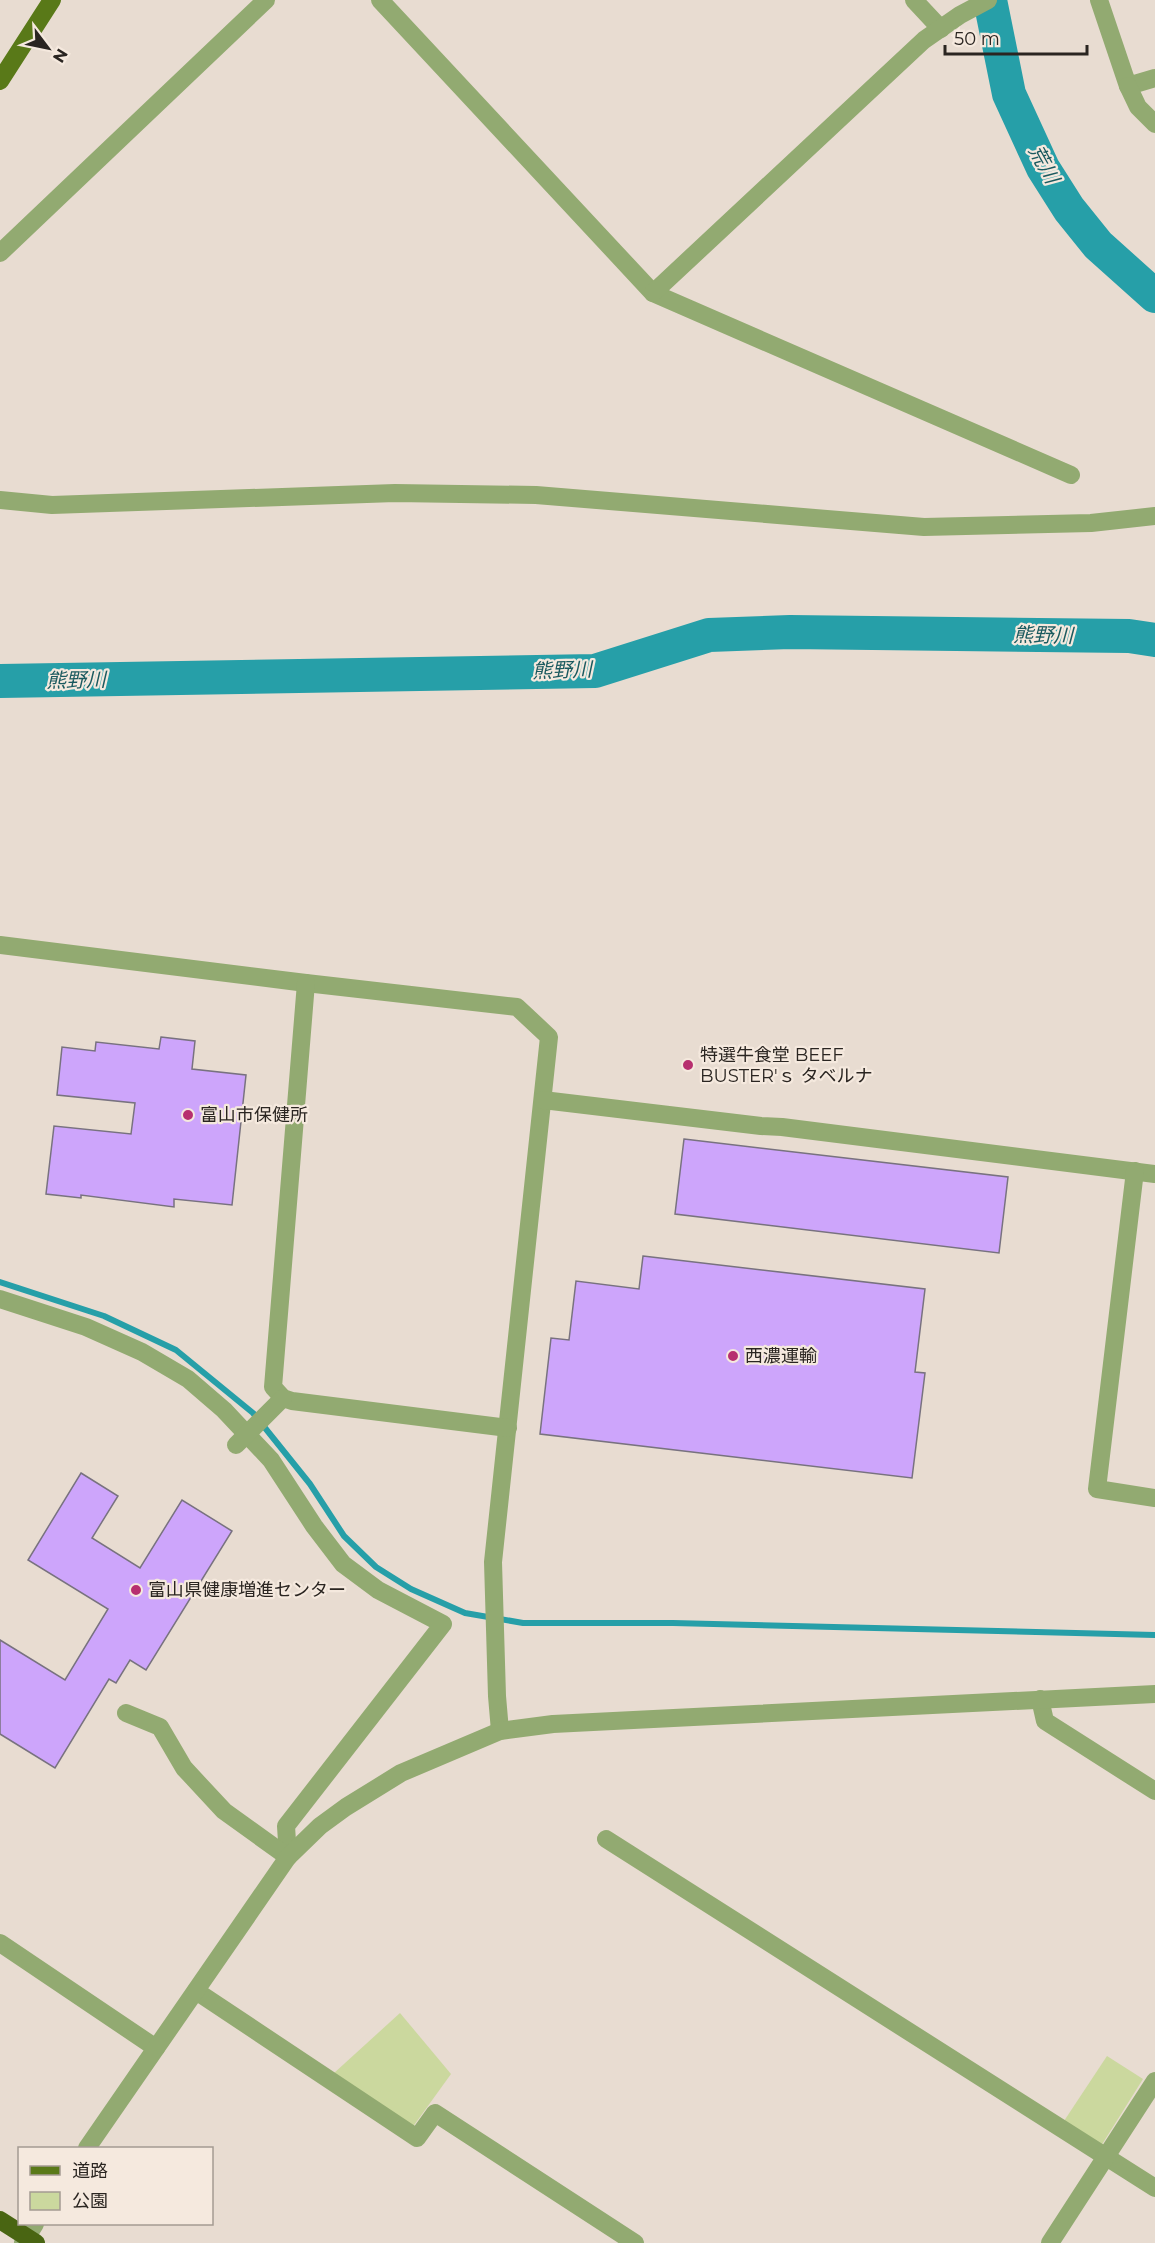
<svg xmlns="http://www.w3.org/2000/svg" width="1155" height="2243" viewBox="0 0 1155 2243" font-family="Montserrat,'Noto Sans JP',sans-serif">
	<style>
		.green { fill: #cbd89e }
		.lines { fill: none; stroke-linecap: round; stroke-linejoin: round }
		.stream { stroke: #269fa8; stroke-width: 6 }
		.river { stroke: #269fa8; stroke-width: 34 }
		.building { fill: #cda5fb; stroke: #78727f; stroke-width: 1.5 }
		.minor { stroke: #92aa71; stroke-width: 18 }
		.major { stroke: #597918; stroke-width: 18 }
		.highway { stroke: #496512; stroke-width: 18 }
		.poi-dot { fill: #b72f6f; stroke: #f5e9de; stroke-width: 2 }
		.labels { text-anchor: middle; stroke-width: 4.5; stroke-linejoin: round; paint-order: stroke }
		.poi-label { font-size: 18px; fill: #2a2521; stroke: #f5e9de; text-anchor: start }
		.water-label { font-size: 20px; font-style: italic; fill: #1b5a5f; stroke: #f5e9de }
	</style>
	<rect width="100%" height="100%" fill="#e8dcd1"/>
	<g class="green">
		<path d="M400,2013L451,2074L412,2128L333,2074Z"/>
		<path d="M1107,2056L1143,2079L1101,2146L1064,2121Z"/>
	</g>
	<g class="lines">
		<path class="stream" d="M0,1282L104,1316L176,1350L253,1413L310,1484L344,1536L376,1567L411,1589L465,1613L523,1623H673L1155,1635"/>
		<g class="river">
			<path d="M990,0L1009,94L1043,168L1069,209L1098,245L1155,296"/>
			<path d="M0,681L595,671L709,635L790,632L1129,636L1155,640"/>
		</g>
	</g>
	<g class="building">
		<path d="M161,1037L195,1041L192,1069L246,1075L232,1205L174,1199V1207L81,1195V1198L46,1194L54,1126L131,1134L135,1103L57,1095L62,1047L95,1051L96,1042L159,1049Z"/>
		<path d="M684,1139L1008,1177L999,1253L675,1214Z"/>
		<path d="M643,1256L925,1289L915,1372L925,1373L912,1478L540,1434L551,1338L569,1340L576,1281L639,1289Z"/>
		<path d="M81,1473L118,1496L92,1538L140,1568L182,1500L232,1531L146,1670L130,1660L116,1683L109,1679L55,1768L0,1734V1640L65,1680L108,1609L28,1560Z"/>
	</g>
	<g class="lines">
		<g class="minor">
			<path d="M380,0L653,293L1071,475"/>
			<path d="M914,0L941,29"/>
			<path d="M1099,0L1128,86L1155,78"/>
			<path d="M1128,86L1138,107L1155,124"/>
			<path d="M0,253L266,0"/>
			<path d="M653,293L924,40L960,15L988,0"/>
			<path d="M0,500L52,505L395,493L536,495L924,527L1091,523L1155,516"/>
			<path d="M0,945L306,983L517,1007L549,1037L493,1562L497,1696L500,1731"/>
			<path d="M306,983L273,1387L283,1398L292,1401L508,1428"/>
			<path d="M543,1100L761,1126L782,1127L1155,1174"/>
			<path d="M1135,1171L1097,1489L1155,1498"/>
			<path d="M0,1299L86,1327L142,1352L188,1379L224,1410L271,1460L314,1526L343,1564L378,1590L443,1624L286,1826L288,1857"/>
			<path d="M236,1445L283,1398"/>
			<path d="M1040,1699L1045,1721L1155,1791"/>
			<path d="M126,1713L160,1727L184,1768L224,1811L288,1857"/>
			<path d="M606,1839L1155,2188"/>
			<path d="M0,1943L156,2048"/>
			<path d="M196,1991L417,2138L435,2113L635,2243"/>
			<path d="M87,2148L288,1857L320,1826L346,1807L401,1773L500,1731L553,1724L1155,1694"/>
			<path d="M23,2243L35,2224"/>
			<path d="M1050,2243L1155,2081"/>
		</g>
		<path class="major" d="M0,81L52,0"/>
		<path class="highway" d="M0,2220L36,2243"/>
	</g>
	<g class="poi-dot">
		<circle cx="688" cy="1065" r="6"/>
		<circle cx="188" cy="1115" r="6"/>
		<circle cx="733" cy="1356" r="6"/>
		<circle cx="136" cy="1590" r="6"/>
	</g>
	<g class="labels">
		<g class="poi-label">
			<text x="700" y="1061">特選牛食堂 BEEF<tspan x="700" dy="21">BUSTER'ｓ タベルナ</tspan></text>
			<text x="200" y="1121">富山市保健所</text>
			<text x="745" y="1362">西濃運輸</text>
			<text x="148" y="1596">富山県健康増進センター</text>
		</g>
		<g class="water-label">
			<text transform="translate(1044 164) rotate(61)" y="7">荒川</text>
			<text transform="translate(1043 635) rotate(1)" y="7">熊野川</text>
			<text transform="translate(562 670) rotate(-2)" y="7">熊野川</text>
			<text transform="translate(76 680) rotate(-1)" y="7">熊野川</text>
		</g>
	</g>
	<rect x="18" y="2147" width="195" height="78" fill="#f5e9de" stroke="#a49b92" stroke-width="1.5"/>
	<rect x="30" y="2166" width="30" height="9" fill="#597918" stroke="#a49b92" stroke-width="1.5"/>
	<text x="72" y="2177" font-size="18" fill="#2a2521">道路</text>
	<rect x="30" y="2192" width="30" height="18" fill="#cbd89e" stroke="#a49b92" stroke-width="1.5"/>
	<text x="72" y="2207" font-size="18" fill="#2a2521">公園</text>
	<g transform="translate(48 48) rotate(122)" stroke="#f5e9de" stroke-width="4.5" paint-order="stroke">
	<path d="M0-4.5L10 22L0 15L-10 22Z" fill="#2a2521"/>
	<text y="-9" font-size="16" font-weight="bold" text-anchor="middle" fill="#2a2521">N</text>
	</g>
	<path d="M945 45v9h142v-9" fill="none" stroke="#2a2521" stroke-width="3"/>
	<text x="954" y="45" font-size="18" fill="#2a2521" stroke="#f5e9de" stroke-width="4.5" paint-order="stroke">50 m</text>
</svg>
